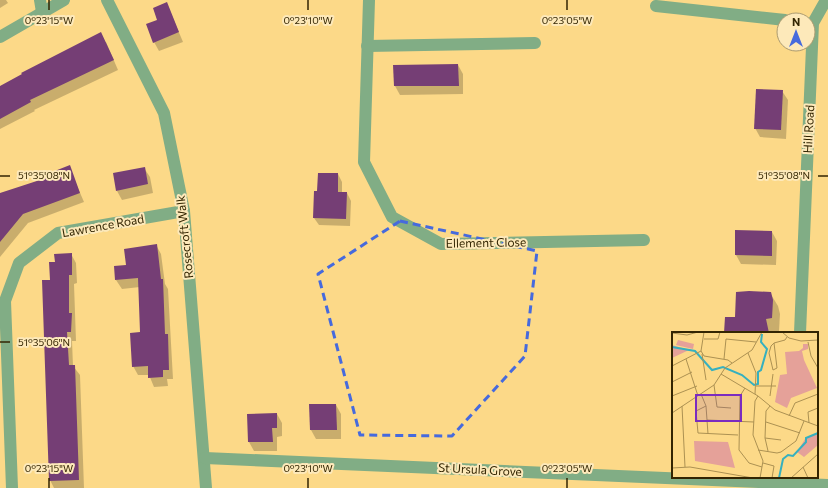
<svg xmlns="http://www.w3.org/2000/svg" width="828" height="488" viewBox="0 0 828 488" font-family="Commissioner,sans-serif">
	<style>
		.shadow { fill: #0003 }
		.building { fill: #753e75 }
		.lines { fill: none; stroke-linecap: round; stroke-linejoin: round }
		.minor { stroke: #81ad85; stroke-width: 12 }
		.tertiary { stroke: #81ad85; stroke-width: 12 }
		.marked { fill: none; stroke: #466add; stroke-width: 3; stroke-dasharray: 8 5; stroke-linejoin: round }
		.ticks { fill: none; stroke: #332502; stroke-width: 1.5 }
		.labels { text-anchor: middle; stroke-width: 4; stroke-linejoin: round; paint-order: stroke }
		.street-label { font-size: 12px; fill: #332502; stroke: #fde9ba }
		.inset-river { fill: none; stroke: #36b0bf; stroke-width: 2 }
		.inset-road { fill: none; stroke: #ac9152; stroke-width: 1 }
		.view { fill: #7b2cbf; fill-opacity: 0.15; stroke: #7b2cbf; stroke-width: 2 }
		.inset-edge { fill: none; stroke: #332502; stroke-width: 2 }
		.ticks-label { font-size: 10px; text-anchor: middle; fill: #332502; stroke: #fde9ba; stroke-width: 4; stroke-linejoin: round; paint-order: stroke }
	</style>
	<rect width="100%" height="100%" fill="#fcd988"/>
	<g class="shadow">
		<path d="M0,0H6L8,3L0,8Z"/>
		<path d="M167,4L183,42L159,51L154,42L159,20Z"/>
		<path d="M106,42L118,70L34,110L35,111L0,129V88Z"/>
		<path d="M458,65L463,74V94L400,95L395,86Z"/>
		<path d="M782,91L788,100L786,139L760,137L755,128Z"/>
		<path d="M69,167L84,202L28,223L0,257V194L44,179Z"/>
		<path d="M144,168L150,177L153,193L122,200L117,191Z"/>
		<path d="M338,174L342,182V193H347L351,201L350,226L319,225L314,218Z"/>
		<path d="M772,232L777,241L776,265L741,264L736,255Z"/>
		<path d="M156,245L161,254L165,284L168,289L173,379H167L168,386L154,387L149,375H138L133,366L141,333L140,287L122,289L116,280L127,266Z"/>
		<path d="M71,254L76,263L77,283L74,284L76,341H72L73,366L80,375L84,488H54L50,480L51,281L56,263Z"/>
		<path d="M770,293L778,306L780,314L779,331L773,333H725L736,318Z"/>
		<path d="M310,405H336L341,414V439H316L311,430Z"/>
		<path d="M277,414L282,423V436L277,437V451H254L249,442L248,415Z"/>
	</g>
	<g class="building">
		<path d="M167,2L179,32L153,43L146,24L157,20L153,8Z"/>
		<path d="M101,32L114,60L30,100L31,102L0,119V86L22,74L21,73Z"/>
		<path d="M458,64L459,86H394L393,65Z"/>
		<path d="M756,89L783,90L781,130L754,129Z"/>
		<path d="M70,165L80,193L23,214L0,242V193L43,179L42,176Z"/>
		<path d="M145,167L148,184L116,191L113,173Z"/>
		<path d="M318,173H338V192H347L346,219L313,218L314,191H317Z"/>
		<path d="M735,230L772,231V256L735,255Z"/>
		<path d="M157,244L161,279H163L165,334H168L169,370H163V377L148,378V366L132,367L130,333L140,332L138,278L115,280L114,266L126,265L124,249Z"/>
		<path d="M72,253V275H69V313H72L71,332H67L69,365H75L79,480L49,481L42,280H50L49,262H55L54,254Z"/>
		<path d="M749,291L771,292L773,300L772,318L766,319L769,333H724L725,317H735L736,292Z"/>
		<path d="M309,404H336L337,430H310Z"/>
		<path d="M277,413V428H272L273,442H248L247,414Z"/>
	</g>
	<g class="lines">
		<g class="minor">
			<path d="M40,0L42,12"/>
			<path d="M107,0L164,113L184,211L206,488"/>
			<path d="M369,0L364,162L392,217L441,244L644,240"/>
			<path d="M656,6L785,20"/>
			<path d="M367,46L535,43"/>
			<path d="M800,333L813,23L826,0"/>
			<path d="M205,458L828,485"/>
			<path d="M12,488L5,301L19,263L58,233L184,211"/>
		</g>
		<path class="tertiary" d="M0,37L64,0"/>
	</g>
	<path class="marked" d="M400,221L537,251L525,356L452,436L360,435L318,274Z"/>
	<path class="ticks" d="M49,0V10M308,0V10M567,0V10M0,176H10M818,176H828M0,342H10M49,478V488M308,478V488M567,478V488"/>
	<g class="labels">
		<g class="street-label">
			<text transform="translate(809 129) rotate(-87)" y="4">Hill Road</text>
			<text transform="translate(103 226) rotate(-10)" y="4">Lawrence Road</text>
			<text transform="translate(185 237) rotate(-96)" y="4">Rosecroft Walk</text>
			<text transform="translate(486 243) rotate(-1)" y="4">Ellement Close</text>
			<text transform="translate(480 470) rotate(3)" y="4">St Ursula Grove</text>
		</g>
	</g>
	<g transform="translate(672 332)">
		<rect width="146" height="146" fill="#fcd988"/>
		<path d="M6,8L22,12L21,17L4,13ZM131,12H136V17L130,19L132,28L145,56L119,66L115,76L103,70L108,43L115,42L113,20L127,19L131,16ZM0,13L17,18L0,26ZM146,101V113L132,125L125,120L133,107ZM22,109L56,110L63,136L23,129Z" fill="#e5a199"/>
		<path class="inset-river" d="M0,15L23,19L40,38L51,35L70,43L82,53L86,52V40L89,38L95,17L89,10L90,2M107,146L111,127L116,123L121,124L134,110V106L146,101"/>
		<path class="inset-road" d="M32,0L29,19L32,24L56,28L60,31M110,0L117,6L129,9L146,8M0,1L15,3L26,0M32,7H46L48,0M136,10L139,24L146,36M102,11L105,36L101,38L97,21L99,14L102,11L113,8L115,5M76,21L84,41L83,62M30,22L34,48M14,27L26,64M52,27L54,7L84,10M0,34L29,19M49,42L86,64L103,78L146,94M0,50L20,40M42,53L45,75L59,76M84,54H104M73,56L68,64L67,118L77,131L90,135M29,62L34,74L36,102M0,64L25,54M86,64L83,69L81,103L91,129L88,146M98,64L101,42M10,74L13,135M34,74L24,79L26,101L66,103M0,81L42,53L53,36L80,18L90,0M117,84L123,71L146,62M35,88L82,90M94,90L128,101M137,91L136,80L146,76M93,106L109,108M86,118L105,121L109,120L124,109L132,89M96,119L93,106L94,79L98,74M91,131L102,134L100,146M131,135L136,146M0,136L18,135L81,146M119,146L146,122"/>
		<path class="view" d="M24,63H69V89H24Z"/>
		<rect width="146" height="146" class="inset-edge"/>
	</g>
	<g class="ticks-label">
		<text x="49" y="24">0°23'15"W</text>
		<text x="308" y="24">0°23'10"W</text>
		<text x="567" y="24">0°23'05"W</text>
		<text x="44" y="179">51°35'08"N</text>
		<text x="784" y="179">51°35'08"N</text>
		<text x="44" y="346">51°35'06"N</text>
		<text x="49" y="472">0°23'15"W</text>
		<text x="308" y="472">0°23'10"W</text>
		<text x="567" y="472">0°23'05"W</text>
	</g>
	<g transform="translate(796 32)"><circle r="19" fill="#fde9ba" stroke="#ac9b70"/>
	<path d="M0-3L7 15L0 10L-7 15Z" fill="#466add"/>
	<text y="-6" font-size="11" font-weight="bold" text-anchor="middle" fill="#332502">N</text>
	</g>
</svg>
